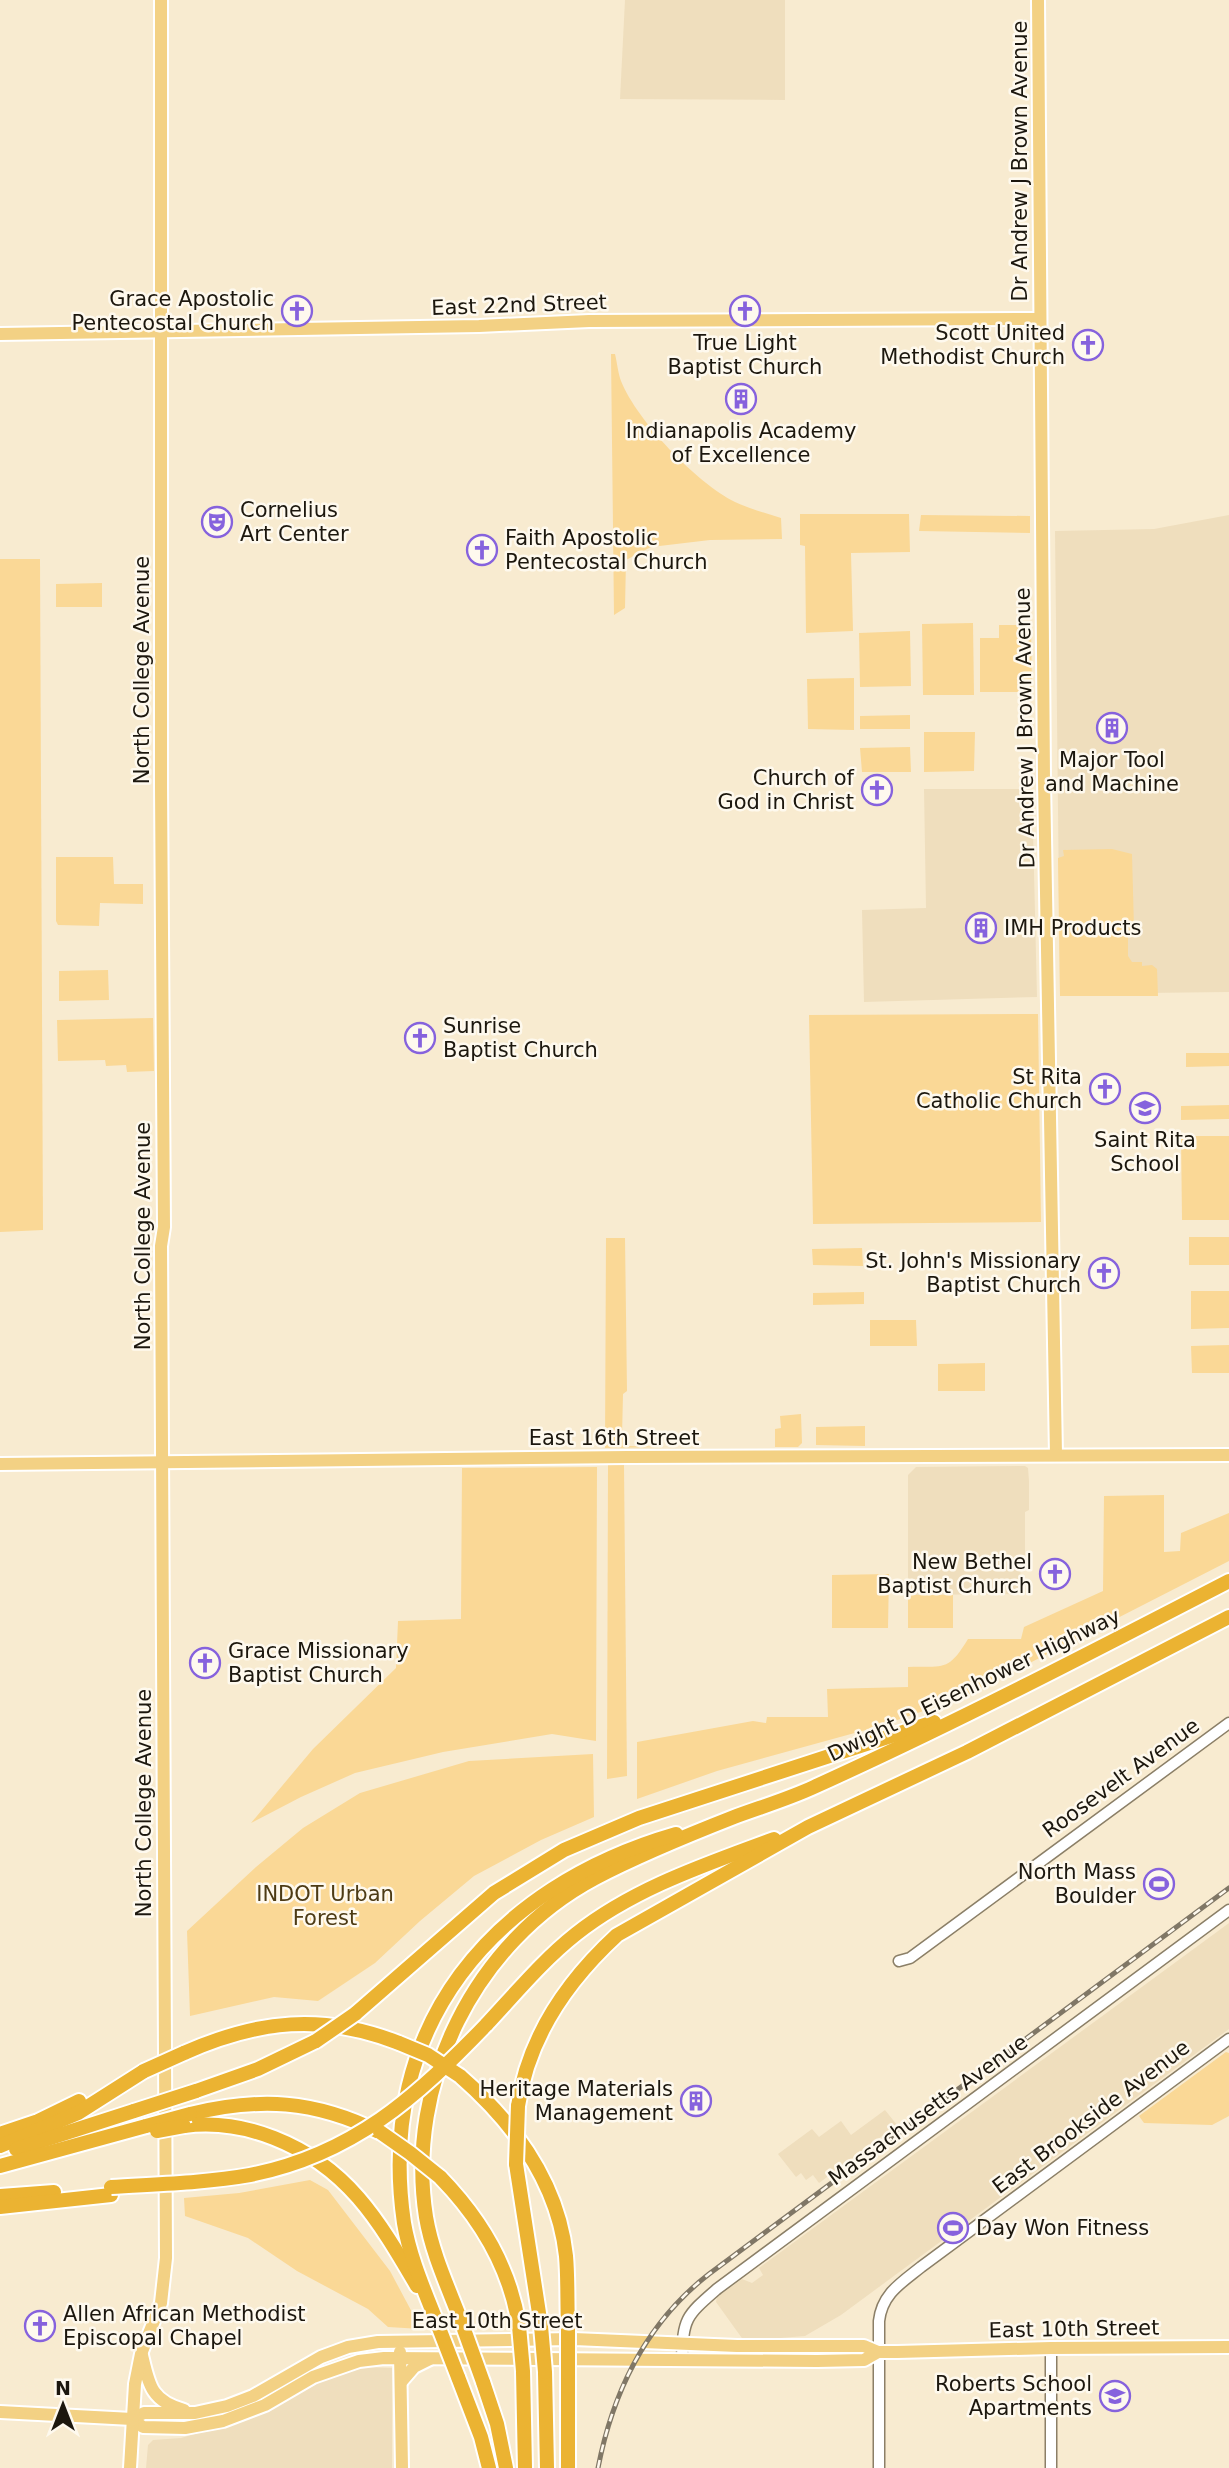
<svg xmlns="http://www.w3.org/2000/svg" width="1229" height="2468" viewBox="0 0 1229 2468" font-family="'DejaVu Sans',sans-serif">
	<style>
		.built { fill: #efdebd }
		.green { fill: #fad896 }
		.lines { fill: none; stroke-linecap: round; stroke-linejoin: round }
		.minor-casing { stroke: #8b7f67; stroke-width: 13 }
		.major-casing { stroke: #fff; stroke-width: 16 }
		.highway-casing { stroke: #fff; stroke-width: 18 }
		.minor { stroke: #fff; stroke-width: 10 }
		.major { stroke: #f3d184; stroke-width: 12 }
		.highway { stroke: #ebb332; stroke-width: 14 }
		.rail-casing { stroke: #807766; stroke-width: 5 }
		.rail { stroke: #fef9ee; stroke-width: 2.5; stroke-dasharray: 8; stroke-linecap: butt }
		.highway-bridge-casing { stroke: #fff; stroke-width: 18; stroke-linecap: butt }
		.highway-bridge { stroke: #ebb332; stroke-width: 14 }
		.labels { text-anchor: middle; stroke-width: 5; stroke-linejoin: round; paint-order: stroke }
		.street-label { font-size: 21px; fill: #1c170e; stroke: #fef9ee }
		.poi-label { font-size: 21px; fill: #1c170e; stroke: #fef9ee; text-anchor: end }
		.park-label { font-size: 21px; fill: #4d3b15; stroke: #fef9ee }
	</style>
	<rect width="100%" height="100%" fill="#f8ebd0"/>
	<g class="built">
		<path d="M625,0H785V100L620,99Z"/>
		<path d="M1229,515V992L1060,994L1055,531L1154,529Z"/>
		<path d="M924,789H1032L1037,997L864,1002L862,910L926,908Z"/>
		<path d="M1025,1466L1028,1468L1029,1481V1510L1025,1512V1555H1020L1021,1594L908,1595V1475L916,1467Z"/>
		<path d="M1229,1923V2029L841,2315L805,2336L744,2341L716,2302L717,2297L742,2279L752,2283L763,2275L759,2268Z"/>
		<path d="M885,2110L897,2125L819,2183L813,2175L806,2180L801,2173L796,2177L778,2154L812,2129L819,2137L841,2121L851,2135Z"/>
		<path d="M365,2367L392,2368V2468H146L148,2445L153,2440L181,2438L251,2418L334,2375Z"/>
	</g>
	<g class="green">
		<path d="M611,354H615C617,362 618,373 621,381C637,421 697,483 735,502C750,509 766,513 781,518L782,539L710,540L651,547L626,560L625,608L614,615Z"/>
		<path d="M800,514H909L910,552L851,553L853,631L806,633L805,546L800,545Z"/>
		<path d="M921,515L1030,516V533L919,531Z"/>
		<path d="M0,559H40L43,1230L0,1232Z"/>
		<path d="M102,583V607H56V584Z"/>
		<path d="M973,623L974,695H923L922,624Z"/>
		<path d="M999,625H1031L1032,692H980V638H999Z"/>
		<path d="M910,631L911,686L860,687L859,633Z"/>
		<path d="M854,678V730L808,729L807,679Z"/>
		<path d="M910,715V729H860V716Z"/>
		<path d="M924,732H975L974,771L924,772Z"/>
		<path d="M910,747L911,772H862L860,748Z"/>
		<path d="M1112,849L1132,854L1134,928L1128,930V956L1132,962H1142V966L1152,965L1157,969L1158,996H1060L1058,858L1064,856L1063,850Z"/>
		<path d="M56,857H113L114,884H143V904L100,903L99,926L58,925L56,921Z"/>
		<path d="M108,970L109,1000L59,1001V971Z"/>
		<path d="M1038,1014L1041,1222L813,1224L809,1015Z"/>
		<path d="M153,1018L154,1071L127,1072L126,1065L106,1066L105,1060L58,1061L57,1020Z"/>
		<path d="M1186,1053H1229V1066L1186,1067Z"/>
		<path d="M1229,1105V1119L1181,1120V1106Z"/>
		<path d="M1181,1136H1229V1220H1182Z"/>
		<rect x="1189" y="1237" width="40" height="28"/>
		<path d="M606,1238H625L627,1391L623,1394L622,1437L626,1438V1446L671,1447L605,1448Z"/>
		<path d="M862,1248L863,1266L813,1265L812,1249Z"/>
		<path d="M1191,1291H1229V1328L1191,1329Z"/>
		<path d="M864,1292V1304L813,1305V1293Z"/>
		<path d="M870,1320H916L917,1346H870Z"/>
		<path d="M1229,1345V1373H1192L1191,1346Z"/>
		<path d="M985,1363V1391H938V1364Z"/>
		<path d="M801,1414L802,1443L798,1447H775V1429L781,1428L780,1416Z"/>
		<path d="M865,1426V1446L816,1445V1427Z"/>
		<path d="M608,1465H624L627,1776L607,1779Z"/>
		<path d="M597,1467L596,1741L552,1734L443,1752L355,1773L301,1797L251,1823L313,1749L396,1668L398,1621L461,1619L462,1468Z"/>
		<path d="M1164,1495V1552L1180,1551L1181,1533L1229,1513V1561L961,1698L880,1726L717,1771L637,1799V1742L753,1721L766,1723L767,1717H828L827,1689L908,1687V1667C944,1666 948,1672 968,1639H1021L1024,1627L1103,1591L1104,1496Z"/>
		<path d="M889,1574L888,1628H832V1575Z"/>
		<rect x="908" y="1595" width="45" height="33"/>
		<path d="M593,1754L594,1817L541,1840L474,1876L420,1921L375,1963L318,2001L274,1997L190,2016L187,1931L256,1867L303,1828L360,1793L469,1761Z"/>
		<path d="M1226,2052L1229,2053V2116L1212,2125L1144,2123L1139,2116Z"/>
		<path d="M310,2180L328,2190L390,2271L421,2329L388,2327L368,2309L297,2271L248,2238L185,2216L184,2198L239,2193Z"/>
	</g>
	<g class="lines">
		<g class="minor-casing">
			<g id="minor">
				<path d="M899,1961L910,1958L1229,1723"/>
				<path d="M1051,2348V2468"/>
				<path d="M682,2360C683,2318 686,2316 717,2289L1229,1910"/>
				<path d="M879,2468V2321C882,2294 901,2283 921,2267L1229,2039"/>
			</g>
		</g>
		<g class="major-casing">
			<g id="major">
				<path d="M1038,0L1044,780L1056,1455"/>
				<path d="M0,334L479,326L589,321L1040,319"/>
				<path d="M0,1464L628,1457L1229,1455"/>
				<path d="M400,2352L402,2468"/>
				<path d="M142,2355C149,2385 151,2401 184,2410"/>
				<path d="M401,2382L414,2367L430,2359"/>
				<path d="M0,2412L132,2419L144,2413H195L227,2406L253,2396L321,2357L348,2347L378,2342L574,2339L737,2346H864L878,2352"/>
				<path d="M132,2419L143,2427L185,2428L223,2421L265,2405L313,2377L359,2361L384,2358L817,2361L864,2360L878,2352H897L1051,2348L1229,2347"/>
				<path d="M130,2468L135,2384L141,2354L161,2303L166,2258L161,1246L164,1227L161,786V0"/>
			</g>
		</g>
		<g class="highway-casing">
			<g id="highway">
				<path d="M355,2014L494,1893L564,1850L639,1818L934,1722"/>
				<path d="M486,2025C515,1994 543,1960 576,1934C634,1888 707,1864 774,1839"/>
				<path d="M184,2053C258,2020 323,2013 399,2043"/>
				<path d="M460,2076C515,2124 558,2182 566,2256C568,2279 567,2303 568,2326"/>
				<path d="M196,2091L258,2069L316,2041"/>
				<path d="M518,2106C528,2038 567,1981 617,1935L808,1827L967,1752L1229,1617"/>
				<path d="M190,2114C260,2097 314,2100 379,2132"/>
				<path d="M184,2126C215,2122 246,2127 274,2138C348,2167 379,2221 417,2286"/>
				<path d="M0,2134L38,2121L79,2101"/>
				<path d="M0,2146L78,2113L144,2071"/>
				<path d="M16,2149L134,2111"/>
				<path d="M516,2164L541,2326"/>
				<path d="M0,2166L146,2126"/>
				<path d="M440,2177C481,2219 510,2267 519,2326"/>
				<path d="M0,2196L54,2192"/>
				<path d="M0,2207L111,2195"/>
				<path d="M461,2321C448,2287 432,2253 426,2217C405,2083 475,1942 595,1878C639,1855 688,1835 734,1817C761,1807 788,1799 814,1787C955,1723 1092,1652 1229,1581"/>
				<path d="M439,2328C426,2294 410,2259 404,2223C375,2026 493,1887 676,1834"/>
				<path d="M523,2371L525,2468"/>
				<path d="M545,2372L547,2468"/>
				<path d="M568,2373V2468"/>
				<path d="M458,2377L481,2437L489,2468"/>
				<path d="M483,2382L497,2424L506,2468"/>
			</g>
		</g>
		<use href="#minor" class="minor"/>
		<use href="#major" class="major"/>
		<use href="#highway" class="highway"/>
		<g class="rail-casing">
			<path id="rail" d="M598,2468C613,2391 646,2323 709,2274L1229,1888"/>
		</g>
		<use href="#rail" class="rail"/>
		<g class="highway-bridge-casing">
			<g id="highway-bridge">
				<path d="M316,2041L355,2014"/>
				<path d="M399,2043L428,2055L460,2076"/>
				<path d="M144,2071L184,2053"/>
				<path d="M134,2111L196,2091"/>
				<path d="M146,2126L190,2114"/>
				<path d="M157,2131L184,2126"/>
				<path d="M380,2132L410,2153L440,2177"/>
				<path d="M516,2164L518,2106"/>
				<path d="M111,2187C157,2184 204,2183 250,2175C352,2155 417,2097 486,2025"/>
				<path d="M461,2321L483,2382"/>
				<path d="M519,2326L523,2371"/>
				<path d="M541,2326L545,2372"/>
				<path d="M568,2326V2373"/>
				<path d="M439,2328L458,2377"/>
			</g>
		</g>
		<use href="#highway-bridge" class="highway-bridge"/>
	</g>
	<defs>
		<g id="church-ring" transform="scale(1.575)"><circle r="9.5" fill="#fef9ee" stroke="#8662dd" stroke-width="1.5"/><path d="M-1.2-6h2.4v3.5h3.3v2.4h-3.3V6h-2.4V-.1h-3.3v-2.4h3.3Z" fill="#8662dd"/></g>
		<g id="building-ring" transform="scale(1.575)"><circle r="9.5" fill="#fef9ee" stroke="#8662dd" stroke-width="1.5"/><path d="M-4-6H4V6H1V3H-1V6H-4ZM-2.5-4.3h1.7v1.8h-1.7ZM.8-4.3h1.7v1.8H.8ZM-2.5-1h1.7V.8h-1.7ZM.8-1h1.7V.8H.8Z" fill="#8662dd"/></g>
		<g id="theatre-ring" transform="scale(1.575)"><circle r="9.5" fill="#fef9ee" stroke="#8662dd" stroke-width="1.5"/><path d="M-5-5.5Q0-4 5-5.5V0Q5 5 0 6Q-5 5-5 0ZM-3.3-2.5H-1v1.5H-3.3ZM1-2.5H3.3v1.5H1ZM-2.8 1Q0 5.5 2.8 1Z" fill="#8662dd"/></g>
		<g id="school-ring" transform="scale(1.575)"><circle r="9.5" fill="#fef9ee" stroke="#8662dd" stroke-width="1.5"/><path d="M0-5L7-2L0 1L-7-2ZM-4 1L0 2.5L4 1V4Q0 6-4 4Z" fill="#8662dd"/></g>
		<g id="stadium-ring" transform="scale(1.575)"><circle r="9.5" fill="#fef9ee" stroke="#8662dd" stroke-width="1.5"/><path d="M0-5a6.5 5 0 1 0 0 10a6.5 5 0 1 0 0-10ZM-3.5-1.8h7v3.6h-7Z" fill="#8662dd"/></g>
	</defs>
	<g fill-rule="evenodd">
		<use href="#church-ring" x="297" y="311"/>
		<use href="#church-ring" x="745" y="311"/>
		<use href="#church-ring" x="1088" y="345"/>
		<use href="#building-ring" x="741" y="399"/>
		<use href="#theatre-ring" x="217" y="522"/>
		<use href="#church-ring" x="482" y="550"/>
		<use href="#building-ring" x="1112" y="728"/>
		<use href="#church-ring" x="877" y="790"/>
		<use href="#building-ring" x="981" y="928"/>
		<use href="#church-ring" x="420" y="1038"/>
		<use href="#church-ring" x="1105" y="1089"/>
		<use href="#school-ring" x="1145" y="1108"/>
		<use href="#church-ring" x="1104" y="1273"/>
		<use href="#church-ring" x="1055" y="1574"/>
		<use href="#church-ring" x="205" y="1663"/>
		<use href="#stadium-ring" x="1159" y="1884"/>
		<use href="#building-ring" x="696" y="2101"/>
		<use href="#stadium-ring" x="953" y="2228"/>
		<use href="#church-ring" x="40" y="2326"/>
		<use href="#school-ring" x="1115" y="2396"/>
	</g>
	<g class="labels">
		<g class="street-label">
			<text transform="translate(1020 161) rotate(-90)" y="7">Dr Andrew J Brown Avenue</text>
			<text transform="translate(519 305) rotate(-2)" y="7">East 22nd Street</text>
			<text transform="translate(142 670) rotate(-90)" y="7">North College Avenue</text>
			<text transform="translate(1025 728) rotate(-91)" y="7">Dr Andrew J Brown Avenue</text>
			<text transform="translate(143 1236) rotate(-90)" y="7">North College Avenue</text>
			<text x="614" y="1445">East 16th Street</text>
			<text transform="translate(974 1685) rotate(-26)" y="7">Dwight D Eisenhower Highway</text>
			<text transform="translate(1121 1778) rotate(-36)" y="7">Roosevelt Avenue</text>
			<text transform="translate(144 1803) rotate(-90)" y="7">North College Avenue</text>
			<text transform="translate(928 2110) rotate(-36)" y="7">Massachusetts Avenue</text>
			<text transform="translate(1091 2117) rotate(-37)" y="7">East Brookside Avenue</text>
			<text x="497" y="2328">East 10th Street</text>
			<text transform="translate(1074 2329) rotate(-1)" y="7">East 10th Street</text>
		</g>
		<g class="poi-label">
			<text x="274" y="306">Grace Apostolic<tspan x="274" dy="24">Pentecostal Church</tspan></text>
			<text x="1065" y="340">Scott United<tspan x="1065" dy="24">Methodist Church</tspan></text>
			<text x="745" y="350" text-anchor="middle">True Light<tspan x="745" dy="24">Baptist Church</tspan></text>
			<text x="741" y="438" text-anchor="middle">Indianapolis Academy<tspan x="741" dy="24">of Excellence</tspan></text>
			<text x="240" y="517" text-anchor="start">Cornelius<tspan x="240" dy="24">Art Center</tspan></text>
			<text x="505" y="545" text-anchor="start">Faith Apostolic<tspan x="505" dy="24">Pentecostal Church</tspan></text>
			<text x="1112" y="767" text-anchor="middle">Major Tool<tspan x="1112" dy="24">and Machine</tspan></text>
			<text x="854" y="785">Church of<tspan x="854" dy="24">God in Christ</tspan></text>
			<text x="1004" y="935" text-anchor="start">IMH Products</text>
			<text x="443" y="1033" text-anchor="start">Sunrise<tspan x="443" dy="24">Baptist Church</tspan></text>
			<text x="1082" y="1084">St Rita<tspan x="1082" dy="24">Catholic Church</tspan></text>
			<text x="1145" y="1147" text-anchor="middle">Saint Rita<tspan x="1145" dy="24">School</tspan></text>
			<text x="1081" y="1268">St. John's Missionary<tspan x="1081" dy="24">Baptist Church</tspan></text>
			<text x="1032" y="1569">New Bethel<tspan x="1032" dy="24">Baptist Church</tspan></text>
			<text x="228" y="1658" text-anchor="start">Grace Missionary<tspan x="228" dy="24">Baptist Church</tspan></text>
			<text x="1136" y="1879">North Mass<tspan x="1136" dy="24">Boulder</tspan></text>
			<text x="673" y="2096">Heritage Materials<tspan x="673" dy="24">Management</tspan></text>
			<text x="976" y="2235" text-anchor="start">Day Won Fitness</text>
			<text x="63" y="2321" text-anchor="start">Allen African Methodist<tspan x="63" dy="24">Episcopal Chapel</tspan></text>
			<text x="1092" y="2391">Roberts School<tspan x="1092" dy="24">Apartments</tspan></text>
		</g>
		<g class="park-label">
			<text x="325" y="1901">INDOT Urban<tspan x="325" dy="24">Forest</tspan></text>
		</g>
	</g>
	<g transform="translate(63 2405)" stroke="#fef9ee" stroke-width="5" paint-order="stroke">
	<path d="M0-5L12 26L0 18L-12 26Z" fill="#1c170e"/>
	<text y="-10" font-size="19" font-weight="bold" text-anchor="middle" fill="#1c170e">N</text>
	</g>
</svg>
